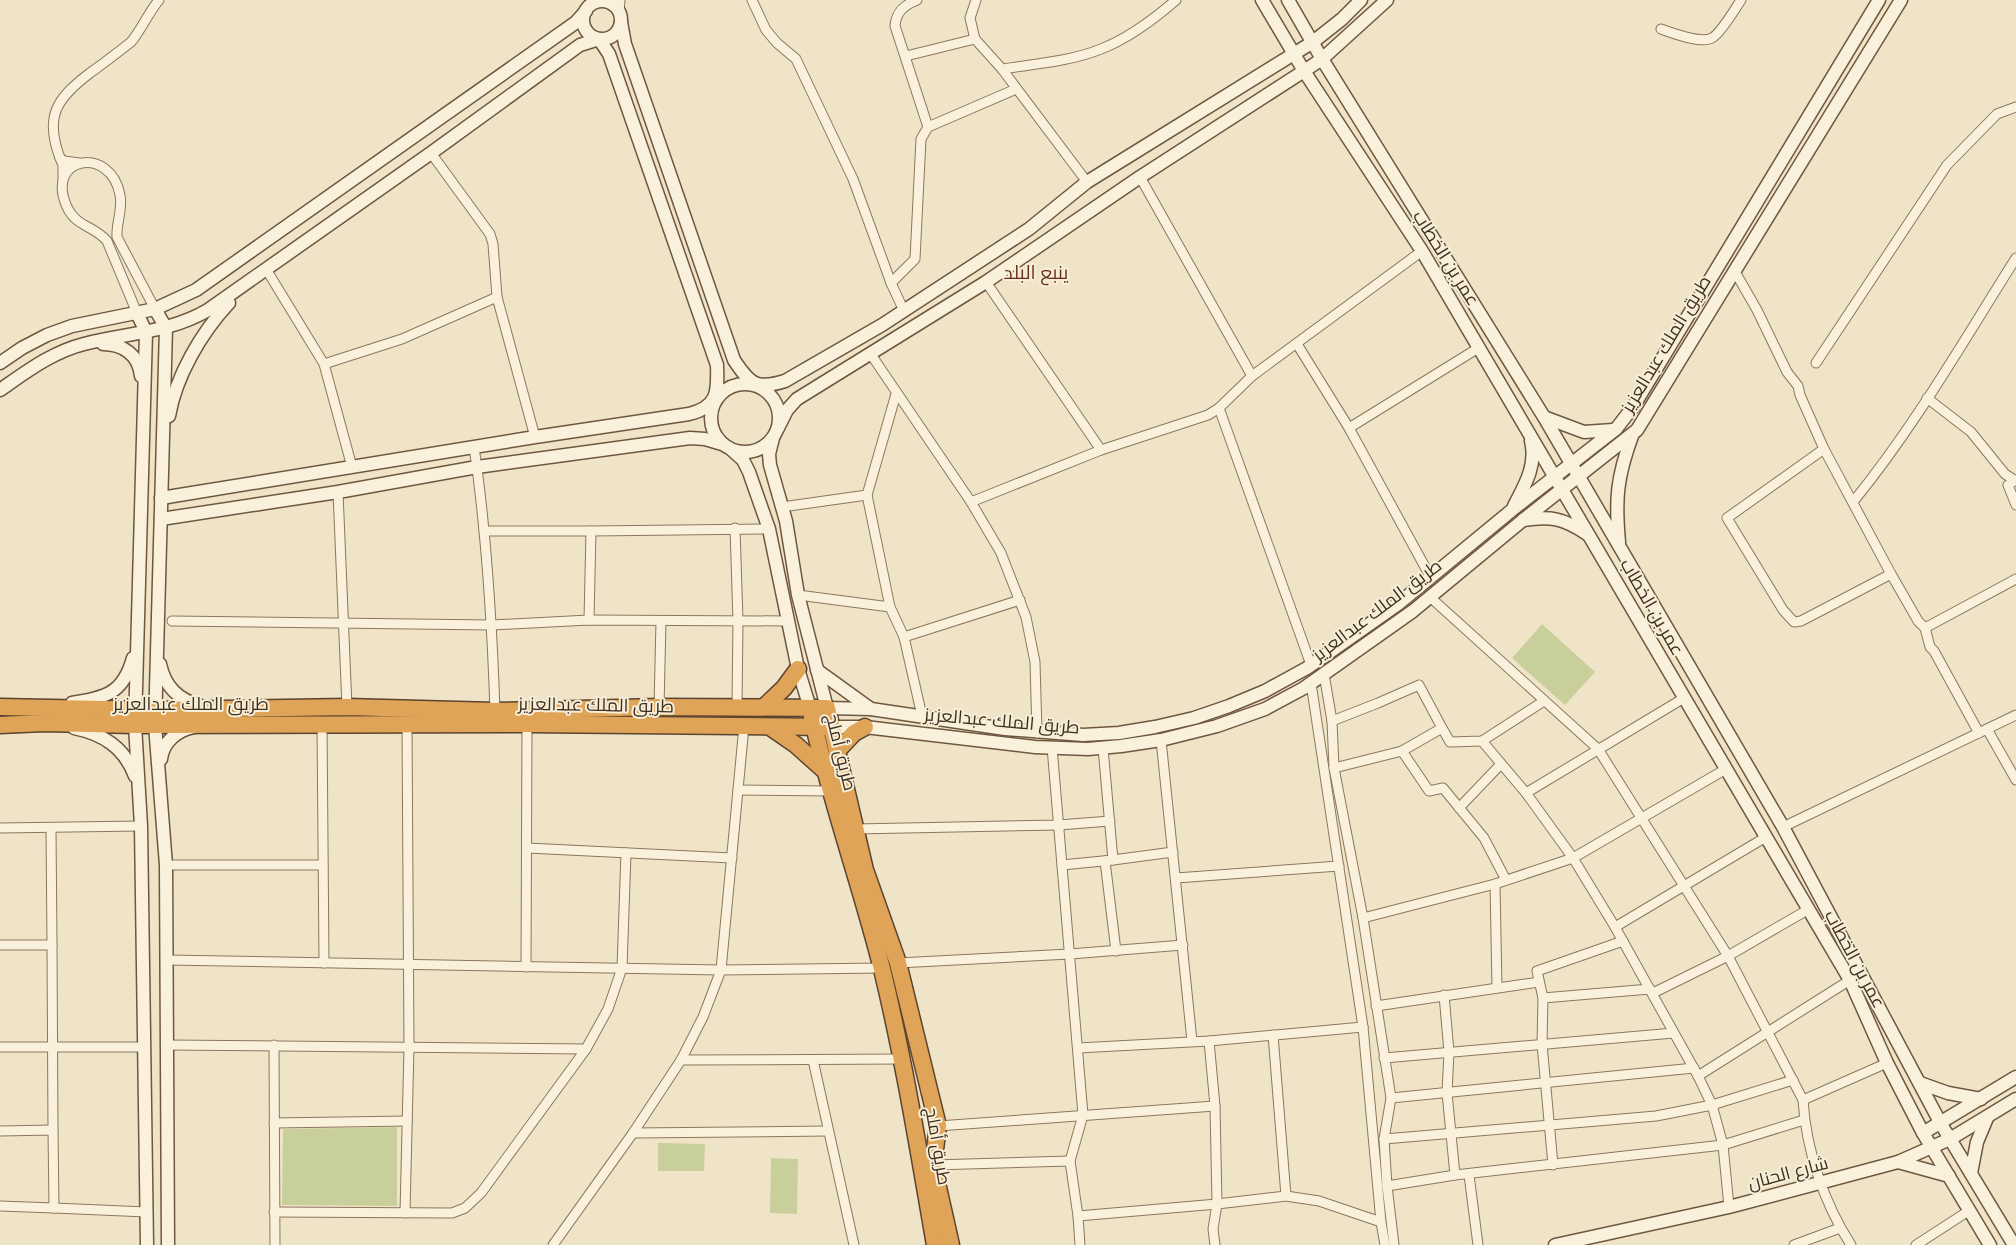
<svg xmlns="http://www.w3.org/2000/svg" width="2016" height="1245" viewBox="0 0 2016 1245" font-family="'PT Serif',Cairo,serif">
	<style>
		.green { fill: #c9cf9b }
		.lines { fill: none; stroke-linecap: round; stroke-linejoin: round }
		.street-casing { stroke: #8d765c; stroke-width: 11 }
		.secondary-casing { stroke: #6f573f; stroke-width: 15 }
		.highway-casing { stroke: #5b4430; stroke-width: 19 }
		.street { stroke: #faf1dc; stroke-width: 9 }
		.secondary { stroke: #faf1dc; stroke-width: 12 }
		.highway { stroke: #e0a458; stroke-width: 16 }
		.labels { text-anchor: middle; stroke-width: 4; stroke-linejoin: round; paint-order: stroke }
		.street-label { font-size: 18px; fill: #3d2e20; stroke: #f7eed8 }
		.neighbourhood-label { font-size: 19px; fill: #6b2e1e; stroke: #f7eed8 }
	</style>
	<rect width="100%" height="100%" fill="#f0e4c8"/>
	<g class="green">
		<path d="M1542,624L1595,672L1565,705L1512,658Z"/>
		<path d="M397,1127V1206L282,1205L283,1129Z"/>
		<path d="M658,1143L705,1144L704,1171H658Z"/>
		<path d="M771,1158L798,1159L797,1214L770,1213Z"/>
	</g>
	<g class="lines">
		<g class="street-casing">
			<g id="street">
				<path d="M594,0L596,3"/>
				<path d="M752,0L766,30L777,43L796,59L853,179L891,283L904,311"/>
				<path d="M917,0C904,5 896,12 895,26L928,127"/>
				<path d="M976,0L970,18L975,39L1002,69L1087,182"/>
				<path d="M604,1L611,0"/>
				<path d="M619,11L620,0"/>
				<path d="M1661,29C1672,33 1701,44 1712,38C1721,33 1735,9 1741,0"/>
				<path d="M906,56L975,39"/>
				<path d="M1002,69C1034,64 1072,61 1101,49C1129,38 1153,20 1176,0"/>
				<path d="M431,153L490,234L493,244L497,297L535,437"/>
				<path d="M60,158C44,116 57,98 90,73C104,63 117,53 131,42C142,29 148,13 159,0"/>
				<path d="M1140,177L1252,376"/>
				<path d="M63,179V165L60,158L64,161L79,163"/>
				<path d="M266,269L324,364L352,467"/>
				<path d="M1734,270L1757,310L1787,372L1798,386L1800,395L1824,449L1891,574L1918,621L1925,628L1930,647L1934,651L1979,733"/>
				<path d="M986,282L1101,450"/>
				<path d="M891,283L915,259L921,139L928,127L1016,89"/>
				<path d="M137,313L107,241C95,226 76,227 67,207C44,156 111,145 120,195C123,209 116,223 117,237L155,309"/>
				<path d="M1297,344L1349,428L1431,578"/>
				<path d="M870,353L971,502L1001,553L1026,617L1035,662L1037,733"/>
				<path d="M1816,363L1947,165L1997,114L2016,107"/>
				<path d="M324,364L402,339L497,297"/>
				<path d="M1927,398L1971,432L2005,474L2016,481"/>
				<path d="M1219,408L1311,665"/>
				<path d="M1349,428L1480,347"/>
				<path d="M474,447C487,535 492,623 495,711"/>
				<path d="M1824,449L1727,518L1783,610L1794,622L1801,621L1891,574"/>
				<path d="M2016,480L2008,485L2016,505"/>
				<path d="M338,492L347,707"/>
				<path d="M867,495L890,607"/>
				<path d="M971,502L1101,450L1208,415L1219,408L1252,376L1422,251"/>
				<path d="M1853,502C1915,426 1964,340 2016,258"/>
				<path d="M782,507L867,495L896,394"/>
				<path d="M735,528L738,621L737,706"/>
				<path d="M484,531H591L769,529"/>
				<path d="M798,595L890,607L904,637L1020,600"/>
				<path d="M1430,597L1598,749L1728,956L1803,1100C1806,1150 1824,1203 1851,1245"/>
				<path d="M589,620L591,531"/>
				<path d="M172,621L492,625L589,620L788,621"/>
				<path d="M1925,628L2016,579"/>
				<path d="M904,637L922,716"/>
				<path d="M1324,674L1332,721L1334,768L1363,918L1391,1098L1384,1139L1387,1186L1394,1245"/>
				<path d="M1311,683L1363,1027L1381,1222L1385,1245"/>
				<path d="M659,707L661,621"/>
				<path d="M1332,721L1378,703L1419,685L1442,728L1402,751L1334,768"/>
				<path d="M322,723L324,963"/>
				<path d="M1442,728L1450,742L1482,741L1544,701"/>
				<path d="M1987,729L2016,780"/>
				<path d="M1161,740L1192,1041"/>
				<path d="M1482,741L1526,793L1573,858L1615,927L1698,1076L1712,1105L1723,1145L1729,1207"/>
				<path d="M1052,747L1083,1115L1070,1161L1078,1216L1080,1245"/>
				<path d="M1103,748L1113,860"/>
				<path d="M1402,751L1429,791L1443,788L1484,838L1506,880"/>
				<path d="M738,790L829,791"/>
				<path d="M1526,793L1684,698"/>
				<path d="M1459,808L1501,764"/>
				<path d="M1783,827L2016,715"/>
				<path d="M0,828L141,826"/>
				<path d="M855,829L1059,825L1110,821"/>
				<path d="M527,848L732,858"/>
				<path d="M1105,861L1116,951"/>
				<path d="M166,865H323"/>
				<path d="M1062,865L1113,860L1173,852"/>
				<path d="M1176,878L1339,866"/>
				<path d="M1495,884L1497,988"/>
				<path d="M1363,918L1495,884L1573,858L1726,769"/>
				<path d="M1615,927L1766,837"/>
				<path d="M0,945H52L51,828"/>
				<path d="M52,945L53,1130"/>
				<path d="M166,960L721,970L882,968"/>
				<path d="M898,963L1070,954L1183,945"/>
				<path d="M526,967L527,724"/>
				<path d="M1653,993L1728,956L1809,909"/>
				<path d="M1444,995L1449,1052L1447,1093L1455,1175"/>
				<path d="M1543,998L1650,989"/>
				<path d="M1376,1006L1539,982"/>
				<path d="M167,1045L586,1049"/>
				<path d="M274,1045L275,1245"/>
				<path d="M0,1047H145"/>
				<path d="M1078,1048L1209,1041L1363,1027"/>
				<path d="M1384,1058L1674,1033"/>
				<path d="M681,1060L903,1059"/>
				<path d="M813,1060L854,1245"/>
				<path d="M1698,1076L1850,980"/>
				<path d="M1391,1098L1694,1068"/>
				<path d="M1803,1100L1887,1063"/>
				<path d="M274,1123L407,1121"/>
				<path d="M938,1126L1215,1106"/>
				<path d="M0,1131L53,1130L54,1208L147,1212"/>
				<path d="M633,1133L828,1131"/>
				<path d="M1384,1139L1656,1116L1712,1105L1793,1080"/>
				<path d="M933,1165L1070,1161"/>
				<path d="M1553,1165L1542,1044L1543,998L1537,971L1623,941"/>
				<path d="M1469,1175L1478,1245"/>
				<path d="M1387,1186L1455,1175L1723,1145L1804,1120"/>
				<path d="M1286,1196L1319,1201L1381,1222"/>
				<path d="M0,1206L54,1208"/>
				<path d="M274,1212L452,1213L465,1208L481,1193L586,1049L608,1009L622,968L626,853"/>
				<path d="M405,1213L409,1047L407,724"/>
				<path d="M1078,1216L1217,1204L1215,1106L1209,1041"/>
				<path d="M553,1245L633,1133L681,1060L703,1017L721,970L744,726"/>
				<path d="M1215,1245L1213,1229L1217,1204L1286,1196L1273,1035"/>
				<path d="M1794,1245L1840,1228"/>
				<path d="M1916,1245L1970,1210"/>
			</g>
		</g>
		<g class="secondary-casing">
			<g id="secondary">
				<path d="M1262,0L1304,71L1422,251L1850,980L1887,1063L1923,1133L1990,1245"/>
				<path d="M1288,0L1322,59L1544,417L1783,827L1941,1124L2014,1245"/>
				<circle cx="602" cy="20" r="19"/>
				<path d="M621,22L625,44L734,360C750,384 756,390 785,381L882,325L1029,229L1087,182L1313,42L1342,19L1361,0"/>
				<path d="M155,309L166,328L155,725L166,865L168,1245"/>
				<path d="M137,313L146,332L135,725L141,826L147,1245"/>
				<path d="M103,344C123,344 139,355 141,376"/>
				<path d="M0,363L22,348L47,335L72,326L155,309L196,290L575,23L586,11"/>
				<circle cx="745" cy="418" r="34"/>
				<path d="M0,390C26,372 52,352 84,344C126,333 169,333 208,310L431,153L580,45L599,39L609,54L717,365C718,392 718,407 689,414L535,437L161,498"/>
				<path d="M169,416C176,376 201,333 229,303"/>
				<path d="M1544,417L1584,432L1613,430"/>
				<path d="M778,428L787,410L797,399L986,282L1140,177L1304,71L1322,59L1387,0"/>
				<path d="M773,438L769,454L770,465L786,521L798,595L827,708L871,709L1005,729L1083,735L1119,733L1155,727L1194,718L1229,706L1265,691L1307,668L1398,604L1512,510L1616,429L1633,407L1879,0"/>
				<path d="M732,450L743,460L749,472L769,529L798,669L810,708"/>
				<path d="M1514,506C1525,485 1537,465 1531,441"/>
				<path d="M161,519L338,492L477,467L690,438L705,439L722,444"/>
				<path d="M1523,520C1551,516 1563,518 1587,534"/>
				<path d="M1619,542C1615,499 1617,477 1632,436"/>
				<path d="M160,664C165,687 178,700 201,706"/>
				<path d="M817,670L871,709"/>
				<path d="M72,703C106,697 123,694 133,658"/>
				<path d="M832,727H865L1035,747L1088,749L1121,746L1161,740L1217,726L1265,709L1304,688L1413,611L1523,520L1637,430L1901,0"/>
				<path d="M74,728C103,734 124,747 135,776"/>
				<path d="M161,759C163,742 177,730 194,727"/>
				<path d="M1920,1083L1948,1093L1981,1099"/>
				<path d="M1923,1133L2016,1077"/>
				<path d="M1898,1162L1949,1176"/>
				<path d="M1971,1173L1977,1142L1987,1118"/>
				<path d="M1555,1245L1729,1207L1898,1162L1950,1139L2016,1099"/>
			</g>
		</g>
		<g class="highway-casing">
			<g id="highway">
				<path d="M0,707L154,710L347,707L495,711L659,707L827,708L865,870L898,963L938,1126L933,1165L951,1245"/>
				<path d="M764,707L784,688L798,669"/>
				<path d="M812,717C831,803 861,885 882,969C904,1060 919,1153 935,1245"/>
				<path d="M0,725L44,723L135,725L527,724L832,727"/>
				<path d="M770,727L796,745L824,770"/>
				<path d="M837,751L854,733L865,727"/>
			</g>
		</g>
		<use href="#street" class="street"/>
		<use href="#secondary" class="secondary"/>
		<use href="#highway" class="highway"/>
	</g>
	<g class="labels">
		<g class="street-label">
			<text transform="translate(1446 258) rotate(58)" y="6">عمر بن الخطاب</text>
			<text transform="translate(1666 344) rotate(-59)" y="6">طريق الملك عبدالعزيز</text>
			<text transform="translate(1652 607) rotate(60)" y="6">عمر بن الخطاب</text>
			<text transform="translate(1377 610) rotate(-37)" y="6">طريق الملك عبدالعزيز</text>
			<text x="191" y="710">طريق الملك عبدالعزيز</text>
			<text transform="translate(596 705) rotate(1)" y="6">طريق الملك عبدالعزيز</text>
			<text transform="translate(1002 721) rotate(5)" y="6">طريق الملك عبدالعزيز</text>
			<text transform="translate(841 752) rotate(76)" y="6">طريق أملج</text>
			<text transform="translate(1855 959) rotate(62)" y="6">عمر بن الخطاب</text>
			<text transform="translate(938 1146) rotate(80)" y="6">طريق أملج</text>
			<text transform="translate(1788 1173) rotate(-15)" y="6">شارع الحنان</text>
		</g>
		<g class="neighbourhood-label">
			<text x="1036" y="279">ينبع البلد</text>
		</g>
	</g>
</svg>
